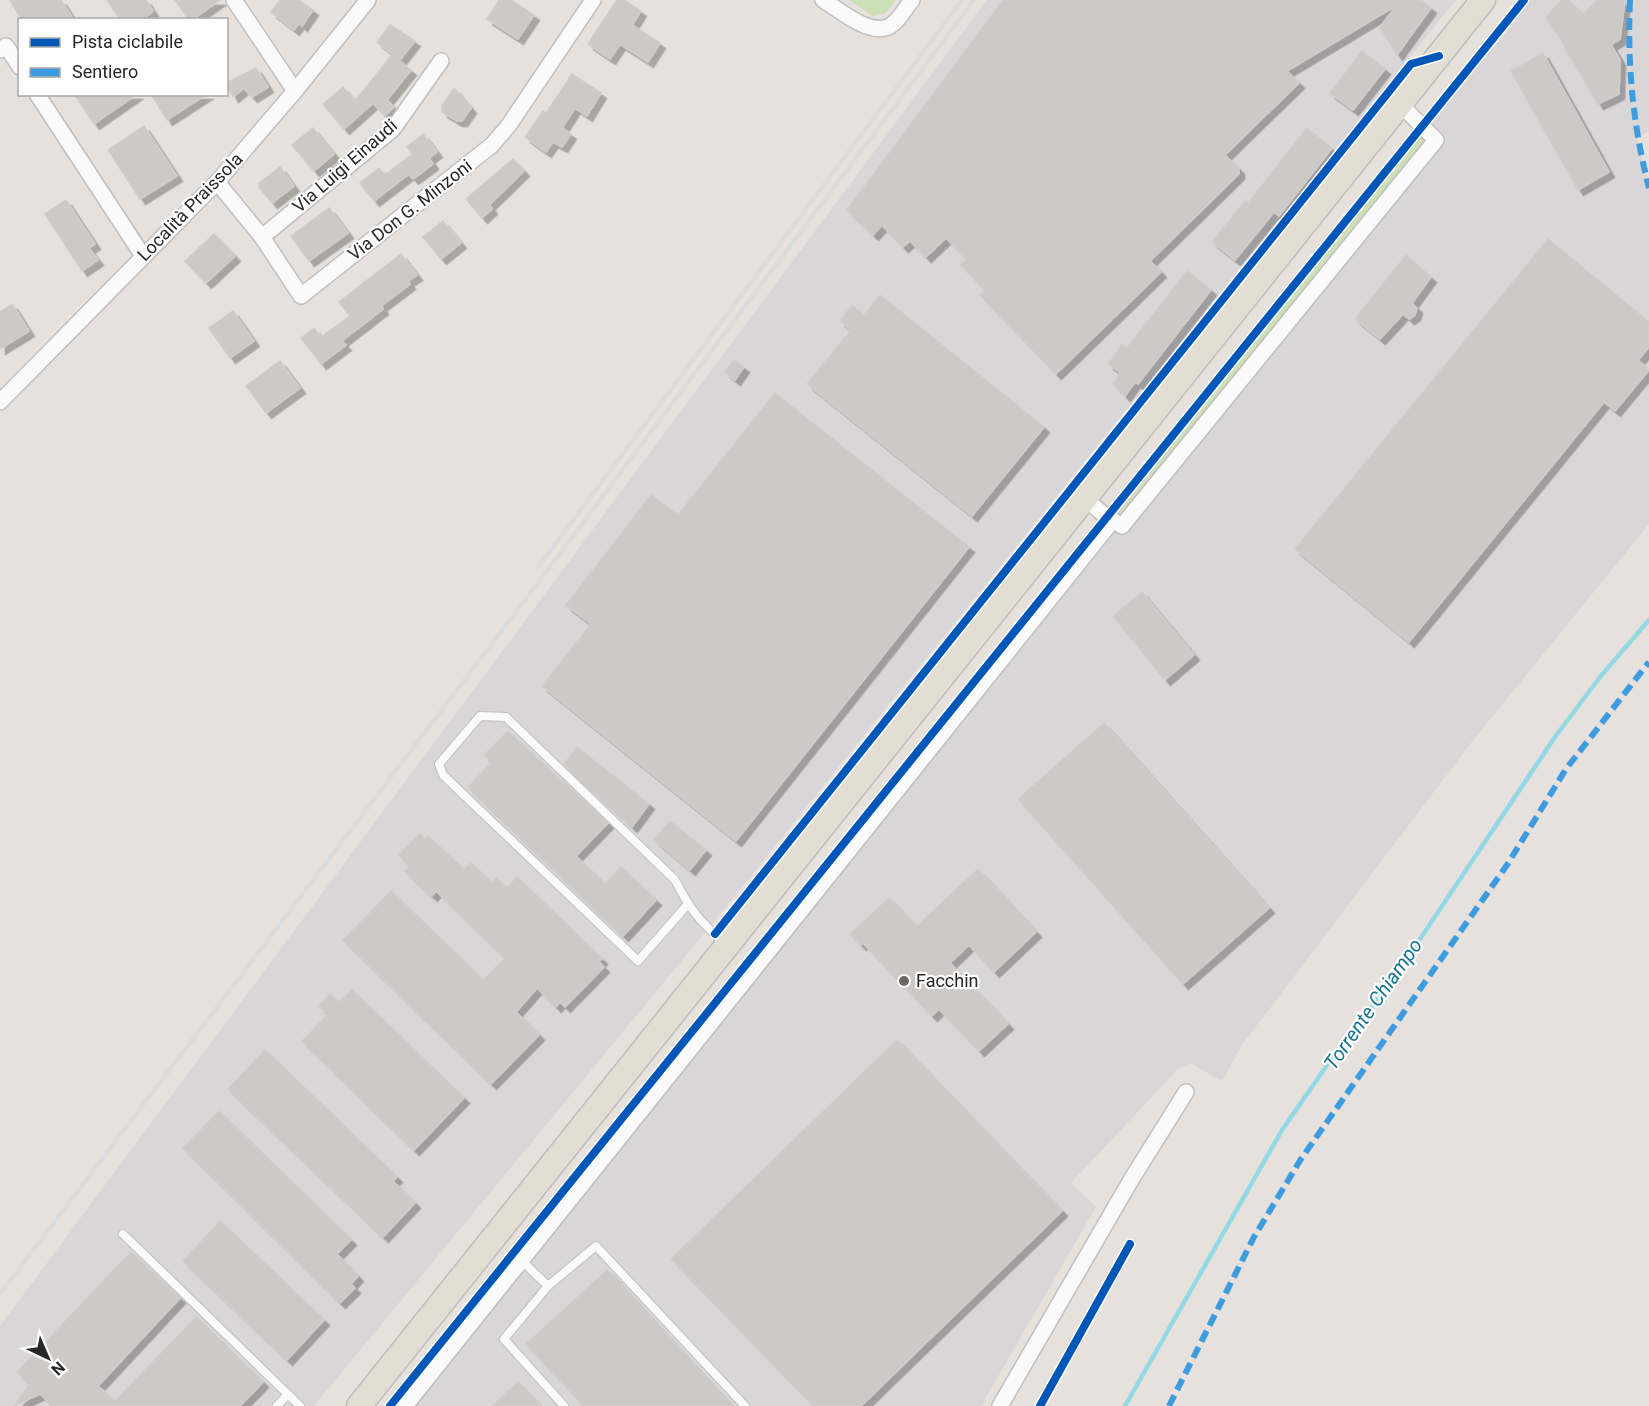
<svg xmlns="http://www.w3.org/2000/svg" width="1649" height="1406" viewBox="0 0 1649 1406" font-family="Roboto,sans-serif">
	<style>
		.industrial { fill: #d9d6d8 }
		.green { fill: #cddfb7 }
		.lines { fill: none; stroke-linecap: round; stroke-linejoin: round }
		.stream { stroke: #94d9e3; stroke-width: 4.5 }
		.building { fill: #ccc9c6; stroke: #d0cdc9; stroke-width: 1.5; filter: url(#shadow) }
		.lane-casing { stroke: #c0bebe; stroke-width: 10 }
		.street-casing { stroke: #c0bebe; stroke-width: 18 }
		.primary-casing { stroke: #bfbdbb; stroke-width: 27 }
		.lane { stroke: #fbfafa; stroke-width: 8 }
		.street { stroke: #fbfafa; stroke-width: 15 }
		.primary { stroke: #e3ded3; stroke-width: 24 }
		.rail { stroke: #dddcdd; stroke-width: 4.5 }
		.quiet { stroke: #3d9ce0; stroke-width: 6; stroke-dasharray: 12 6; stroke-linecap: butt }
		.cycleway-casing { stroke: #fff; stroke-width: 11 }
		.cycleway { stroke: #0057b8; stroke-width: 8 }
		.poi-dot { fill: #6a6866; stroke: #fff; stroke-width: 2 }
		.labels { text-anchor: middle; stroke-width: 4.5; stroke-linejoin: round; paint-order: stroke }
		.street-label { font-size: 18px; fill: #272727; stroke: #fff }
		.poi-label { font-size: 18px; fill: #272727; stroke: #fff; text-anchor: start }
		.water-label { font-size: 20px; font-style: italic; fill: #15738e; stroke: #fff }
	</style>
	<defs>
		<filter id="shadow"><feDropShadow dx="5.5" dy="5.5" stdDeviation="0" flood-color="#0004"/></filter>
	</defs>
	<rect width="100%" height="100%" fill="#e6e1dc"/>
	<g class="industrial">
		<path d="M987,0H1456L721,913L314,1406H0V1326Z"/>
		<path d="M1517,0H1649V131L1637,138L1649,188V524L1471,743L1242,1045L1222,1081L1190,1063L1178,1069L1071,1183L1096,1207L981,1406H391L1421,126Z"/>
	</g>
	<g class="green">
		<path d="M849,0H895L886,13L873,16Z"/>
		<path d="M1421,126L1436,140L1122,526L1113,521Z"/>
	</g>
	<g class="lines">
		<path class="stream" d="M1125,1406L1282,1130L1332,1058L1392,981L1555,737L1600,677L1649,620"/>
	</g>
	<g class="building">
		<path d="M10,0H61L74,20H22Z"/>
		<path d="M107,0H146L153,11L142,20H120Z"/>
		<path d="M175,0H220L192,20H189Z"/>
		<path d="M280,0H298L313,10L302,26L299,23L294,30L271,12Z"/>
		<path d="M499,0H511L534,15L518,39L487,19Z"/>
		<path d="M617,0H624L641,11L632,25L660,43L648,62L620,44L610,59L588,44Z"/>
		<path d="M1003,0H1421L1431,8L1397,55L1380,27L1397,5L1287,71L1299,83L1225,155L1239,169V174L1150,261L1161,272L1056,374L980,295L985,290L961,265L967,259L946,238L926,257L910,241L903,247L882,225L873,235L847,210Z"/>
		<path d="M1561,0H1568L1583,14L1597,0H1625L1620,39L1611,45L1620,60L1619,94L1598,104L1562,43L1565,41L1555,32L1546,17Z"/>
		<path d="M390,25L415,41L400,60L377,42Z"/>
		<path d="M1362,51L1385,69L1353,110L1330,93Z"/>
		<path d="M1543,53L1609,172L1578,190L1511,71Z"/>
		<path d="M392,55L411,70L387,100L394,107L385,116L373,103L344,129L323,104L343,87L355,101Z"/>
		<path d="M256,68L268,87L252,97L244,88L233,97L226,83Z"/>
		<path d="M572,74L601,93L587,116L575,108L562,128L571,134L562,147L553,142L546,152L525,137L543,111L546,113Z"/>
		<path d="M454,88L471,108L462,121H457L442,112V106Z"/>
		<path d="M74,94H137L94,124Z"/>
		<path d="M151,94H207L167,120Z"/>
		<path d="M144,126L177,176L140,199L108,150Z"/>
		<path d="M313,128L334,154L314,171L292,145Z"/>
		<path d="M1307,128L1332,148L1279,216L1274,212L1235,260L1212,242L1245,201L1248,203Z"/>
		<path d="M423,134L437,152L429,158L433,164L413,179L409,174L374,201L360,183L379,168L385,175L412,154L407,147Z"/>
		<path d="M513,159L524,171L489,205L492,209L482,218L466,199Z"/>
		<path d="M280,167L294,186L272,203L259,187V183Z"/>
		<path d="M66,200L95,244L89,248L98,260L82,271L45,214Z"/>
		<path d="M329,208L348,233L309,261L291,236Z"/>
		<path d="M443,221L461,243L441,259L423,237Z"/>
		<path d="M214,234L235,256L206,283L185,261Z"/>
		<path d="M1548,239L1649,322V347L1638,360L1649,370L1615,411L1604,402L1409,642L1295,549Z"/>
		<path d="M401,254L417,275L408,281L410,284L381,306L383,309L342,341L346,345L321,364L301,338L314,328L321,337L350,316L339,302Z"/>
		<path d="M1406,255L1431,277L1412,303L1417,308L1415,315L1409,319L1403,314L1380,339L1355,319Z"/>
		<path d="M1187,271L1211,290L1138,384L1135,382L1125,396L1113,384L1121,373L1108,364L1122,345L1127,348Z"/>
		<path d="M880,295L1044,427L972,516L807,384L851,330L840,321L852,305L864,315Z"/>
		<path d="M12,304L29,331L0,349V312Z"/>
		<path d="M233,311L254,341L230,358L209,328Z"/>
		<path d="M734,360L744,367L735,380L725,372Z"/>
		<path d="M280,361L300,388L266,413L246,386Z"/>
		<path d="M775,393L969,547L736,841L542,686L591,624L566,605L651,495L678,515Z"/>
		<path d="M1142,592L1194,655L1165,680L1113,616Z"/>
		<path d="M1104,723L1269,908L1183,984L1018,799Z"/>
		<path d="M508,731L608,823L576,856L605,884L621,867L656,900L623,936L468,787L492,762L484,755Z"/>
		<path d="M577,747L649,804L632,827L564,764Z"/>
		<path d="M670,821L706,850L690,870L654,840Z"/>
		<path d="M420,834L425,839L428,836L464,870L471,863L492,883L496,878L507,888L517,877L602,959L599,962L604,967L565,1007L560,1002L556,1007L537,988L516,1012L539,1035L491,1084L343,940L391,891L483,980L505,958L436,891L432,896L405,871L410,866L399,855Z"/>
		<path d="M978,869L1036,932L994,972L969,945L950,963L1008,1024L979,1051L939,1009L932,1016L863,943L861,945L850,934L889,898L916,927Z"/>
		<path d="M352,990L464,1098L414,1150L302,1041L328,1014L319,1006L330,994L339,1002Z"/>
		<path d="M897,1040L1062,1211L861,1406H814L671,1259Z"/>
		<path d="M265,1050L397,1177L393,1181L415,1203L383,1237L228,1089Z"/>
		<path d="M219,1111L351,1240L337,1254L358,1276L351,1284L355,1288L340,1303L183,1148Z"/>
		<path d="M220,1221L324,1320L287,1360L183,1261Z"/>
		<path d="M131,1252L180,1298L98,1386L115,1401L196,1317L263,1382L240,1406H53L40,1394L14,1406L30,1384L17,1372Z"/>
		<path d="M607,1270L732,1406H584L526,1344Z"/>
		<path d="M518,1382L540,1406H492Z"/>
	</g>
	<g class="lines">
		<g class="lane-casing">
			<g id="lane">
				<path d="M688,904L638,961L443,775L439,764L480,716L506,717L675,880C691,911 698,919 724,943"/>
				<path d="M123,1234L300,1406"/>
				<path d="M522,1261L548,1286"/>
				<path d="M277,1406L288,1394"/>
				<path d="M564,1406L504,1339L548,1286L596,1246L745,1406"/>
			</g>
		</g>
		<g class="street-casing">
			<g id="street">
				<path d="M234,0L295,91"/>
				<path d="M823,0C841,11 875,41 894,23C901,17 906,7 912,0"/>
				<path d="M0,50L6,46L20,67"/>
				<path d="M37,94L143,256"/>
				<path d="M217,182L262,237L301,296L492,145L509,125L593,0"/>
				<path d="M262,237L393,129L441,61"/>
				<path d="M0,402L217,182L295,91L368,0"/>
				<path d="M1085,498L1105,516L1122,526L1436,140L1401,105"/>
				<path d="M405,1406L1113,520"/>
				<path d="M1000,1406L1131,1180L1186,1092"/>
			</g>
		</g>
		<g class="primary-casing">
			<path id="primary" d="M359,1406L1483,0"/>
		</g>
		<use href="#lane" class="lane"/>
		<use href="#street" class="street"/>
		<use href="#primary" class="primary"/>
		<g class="rail">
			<path d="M538,567L962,0"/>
			<path d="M0,1294L568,543L974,0"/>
		</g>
		<g class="quiet">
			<path d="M1630,0C1627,64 1633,126 1649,188"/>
			<path d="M1169,1406L1254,1237L1301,1159L1507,865L1566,769L1649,662"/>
		</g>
		<g class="cycleway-casing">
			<g id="cycleway">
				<path d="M715,934L1411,64L1439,56"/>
				<path d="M390,1406L1524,0"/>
				<path d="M1040,1406L1130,1244"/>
			</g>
		</g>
		<use href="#cycleway" class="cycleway"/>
	</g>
	<circle class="poi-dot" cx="904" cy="981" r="6"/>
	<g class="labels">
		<g class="street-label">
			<text transform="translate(345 166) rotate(-41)" y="6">Via Luigi Einaudi</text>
			<text transform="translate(190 207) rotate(-46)" y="6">Località Praissola</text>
			<text transform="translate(410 210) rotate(-38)" y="6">Via Don G. Minzoni</text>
		</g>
		<g class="poi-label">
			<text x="916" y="987">Facchin</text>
		</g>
		<g class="water-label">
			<text transform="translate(1373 1004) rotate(-55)" y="7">Torrente Chiampo</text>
		</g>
	</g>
	<rect x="18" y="18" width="210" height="78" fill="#ffffff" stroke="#a9a9a9" stroke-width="1.5"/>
	<rect x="30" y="38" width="30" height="9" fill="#0057b8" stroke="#a9a9a9" stroke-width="1.5"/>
	<text x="72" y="48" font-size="18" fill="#272727">Pista ciclabile</text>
	<rect x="30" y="68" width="30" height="9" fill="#3d9ce0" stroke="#a9a9a9" stroke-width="1.5"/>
	<text x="72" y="78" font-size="18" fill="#272727">Sentiero</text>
	<g transform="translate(48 1358) rotate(136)" stroke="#ffffff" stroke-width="4.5" paint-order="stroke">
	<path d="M0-4.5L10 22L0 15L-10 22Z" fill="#272727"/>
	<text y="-9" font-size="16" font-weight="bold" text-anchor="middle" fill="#272727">N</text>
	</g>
</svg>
